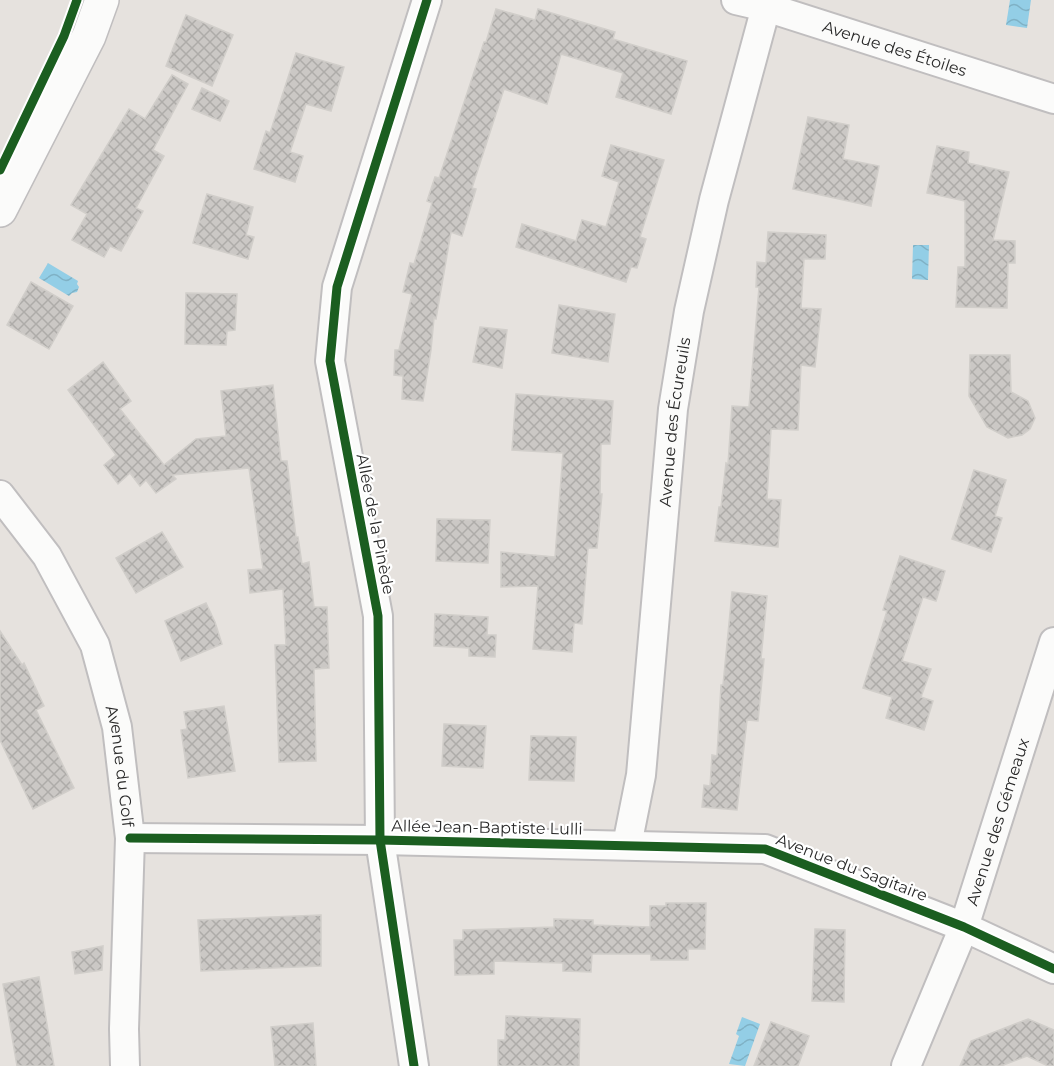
<svg xmlns="http://www.w3.org/2000/svg" width="1054" height="1066" viewBox="0 0 1054 1066" font-family="Montserrat,sans-serif">
	<style>
		.water { fill: url(#water-waves) }
		.building { fill: url(#building-cross-hatch); stroke: #d1ceca; stroke-width: 1.5 }
		.lines { fill: none; stroke-linecap: round; stroke-linejoin: round }
		.street-casing { stroke: #c0bebf; stroke-width: 32 }
		.secondary-casing { stroke: #c0bebf; stroke-width: 36 }
		.street { stroke: #fbfbfa; stroke-width: 28 }
		.secondary { stroke: #fbfbfa; stroke-width: 33 }
		.cycleway-casing { stroke: #fff; stroke-width: 13 }
		.cycleway { stroke: #1b5e20; stroke-width: 9 }
		.labels { text-anchor: middle; stroke-width: 4.5; stroke-linejoin: round; paint-order: stroke }
		.street-label { font-size: 16px; fill: #282828; stroke: #fff }
	</style>
	<defs>
		<pattern id="water-waves" width="16" height="10" patternUnits="userSpaceOnUse" patternTransform="scale(1.5)"><rect width="16" height="10" fill="#93cee6"/><path d="M0 5q4-4 8 0t8 0" fill="none" stroke="#7fb1c5"/></pattern>
		<pattern id="building-cross-hatch" width="8" height="8" patternUnits="userSpaceOnUse" patternTransform="scale(1.5)"><rect width="8" height="8" fill="#cbc8c5"/><path d="M0 0l8 8M0 8l8-8" fill="none" stroke="#aeaca9"/></pattern>
	</defs>
	<rect width="100%" height="100%" fill="#e6e2de"/>
	<g class="water">
		<path d="M1010,0H1031L1027,28L1006,25Z"/>
		<path d="M913,245H929L928,280L912,279Z"/>
		<path d="M48,263L78,281L77,284L79,287L77,292L72,293L69,296L39,278Z"/>
		<path d="M742,1017L760,1024L745,1066L729,1064L739,1036L736,1034Z"/>
	</g>
	<g class="building">
		<path d="M496,9L535,20L538,9L615,32L613,39L687,61L671,114L616,97L623,73L561,54L547,104L504,89L472,188L476,189L462,236L451,232L436,319L434,318L431,350L423,401L402,399L403,376L394,375L395,350H399L412,294L403,292L410,263L414,264L432,203L427,201L435,177L439,178L484,42H486Z"/>
		<path d="M186,15L233,35L212,86L166,66Z"/>
		<path d="M296,53L344,67L331,111L306,104L290,152L303,156L295,182L254,169L266,131L270,133Z"/>
		<path d="M172,75L188,84L153,150L164,156L136,208L143,211L121,251L110,246L104,257L72,240L87,214L71,205L129,109L145,119Z"/>
		<path d="M202,88L229,101L220,121L192,109Z"/>
		<path d="M808,117L849,125L843,159L879,166L871,206L793,189Z"/>
		<path d="M611,145L664,160L640,237L646,239L637,268L631,267L626,282L516,247L522,224L576,241L582,220L606,227L619,182L602,176Z"/>
		<path d="M937,146L969,152L968,163L1009,172L993,240L1015,241V263H1008L1007,308L956,307L958,267H965V201L927,193Z"/>
		<path d="M207,194L253,207L246,235L254,237L248,259L193,243Z"/>
		<path d="M768,232L826,235L825,259H804L801,308L821,309L815,367L801,365L798,430L771,429L767,499L781,500L778,547L715,541L719,507H721L726,463L728,464L732,406L749,407L759,287H756L757,262L766,263Z"/>
		<path d="M31,282L73,306L49,349L7,325Z"/>
		<path d="M186,293L237,294L235,330L227,331L226,345L185,344Z"/>
		<path d="M559,305L615,314L608,362L552,353Z"/>
		<path d="M480,327L507,330L502,368L473,362Z"/>
		<path d="M970,355H1010L1011,392L1028,401L1035,418L1030,429L1022,435L1008,438L987,427L969,396Z"/>
		<path d="M103,362L131,401L120,409L164,465L196,439L226,436L221,391L273,385L281,461H287L296,537H298L302,564L309,562L314,607H327L329,668L314,669L316,761L279,762L275,645H286L283,589L250,593L248,570L263,569L249,468L172,475L176,479L156,493L146,480L140,486L130,473L118,484L104,465L116,455L68,390Z"/>
		<path d="M516,394L613,401L610,444H601L600,494H602L597,548H588L582,624L574,623L572,652L533,649L538,586L501,587V552L555,557L563,453L512,450Z"/>
		<path d="M974,470L1006,480L995,516L1002,518L991,552L952,539Z"/>
		<path d="M437,519L490,520L488,563L436,561Z"/>
		<path d="M162,532L183,567L136,593L116,558Z"/>
		<path d="M900,556L945,571L936,601L923,597L902,661L931,669L921,697L933,701L924,730L886,718L892,697L863,688L887,611L883,610Z"/>
		<path d="M732,592L767,596L761,659H764L758,721L747,720L737,810L702,807L704,785L710,786L712,755L717,756L721,685H723Z"/>
		<path d="M206,603L215,622L222,644L181,661L165,621Z"/>
		<path d="M435,614L488,617L487,635H496L495,657L469,656V648L434,646Z"/>
		<path d="M0,631L22,665L24,663L44,706L36,710L74,788L33,809L0,740Z"/>
		<path d="M224,706L235,771L188,778L181,730L187,729L184,712Z"/>
		<path d="M444,724L486,726L483,768L442,766Z"/>
		<path d="M531,736L576,737L574,781L529,780Z"/>
		<path d="M666,903H706L705,949H688V960H651V954H592L591,972L563,971V963L494,961V974L455,975L454,940H463V930L554,927V919L593,920V925L650,927V906H666Z"/>
		<path d="M321,915V966L201,971L198,920Z"/>
		<path d="M815,929L845,930L844,1002L812,1001Z"/>
		<path d="M103,946L102,970L75,974L72,952Z"/>
		<path d="M39,977L54,1066H17L3,984Z"/>
		<path d="M506,1016L580,1019L579,1066H498V1040H505Z"/>
		<path d="M1028,1019L1054,1030V1066H1048L1027,1056L1001,1066H960L971,1041Z"/>
		<path d="M771,1022L809,1036L798,1066H754Z"/>
		<path d="M313,1023L316,1066H275L271,1027Z"/>
	</g>
	<g class="lines">
		<g class="street-casing">
			<g id="street">
				<path id="s1" d="M736,0L766,7L1054,99"/>
				<path id="s2" d="M0,495L47,556L95,645L117,727L130,838L124,1029L125,1066"/>
				<path d="M130,838L380,840L765,849L964,927L1054,969"/>
				<path id="s3" d="M627,845L641,775L673,409L689,311L714,200L766,7"/>
				<path d="M414,1066L380,840L378,616L330,361L337,287L427,0"/>
				<path id="s4" d="M906,1066L964,927L1054,642"/>
			</g>
		</g>
		<g class="secondary-casing">
			<path id="secondary" d="M0,210L89,36L102,0"/>
		</g>
		<use href="#street" class="street"/>
		<use href="#secondary" class="secondary"/>
		<g class="cycleway-casing">
			<g id="cycleway">
				<path d="M0,170L64,36L77,0"/>
				<path d="M130,838L380,840L765,849L964,927L1054,969"/>
				<path d="M414,1066L380,840L378,616L330,361L337,287L427,0"/>
			</g>
		</g>
		<use href="#cycleway" class="cycleway"/>
	</g>
	<g class="labels">
		<g class="street-label">
			<text dy="6" stroke="none"><textPath href="#s1" startOffset="166">Avenue des Étoiles</textPath></text>
			<text dy="6" stroke="none"><textPath href="#s3" startOffset="426">Avenue des Écureuils</textPath></text>
			<text transform="translate(376 524) rotate(79)" y="6">Allée de la Pinède</text>
			<text dy="6" stroke="none"><textPath href="#s2" startOffset="302">Avenue du Golf</textPath></text>
			<text dy="6" stroke="none"><textPath href="#s4" startOffset="261">Avenue des Gémeaux</textPath></text>
			<text transform="translate(487 827) rotate(1)" y="6">Allée Jean-Baptiste Lulli</text>
			<text transform="translate(852 867) rotate(21)" y="6">Avenue du Sagitaire</text>
		</g>
	</g>
</svg>
